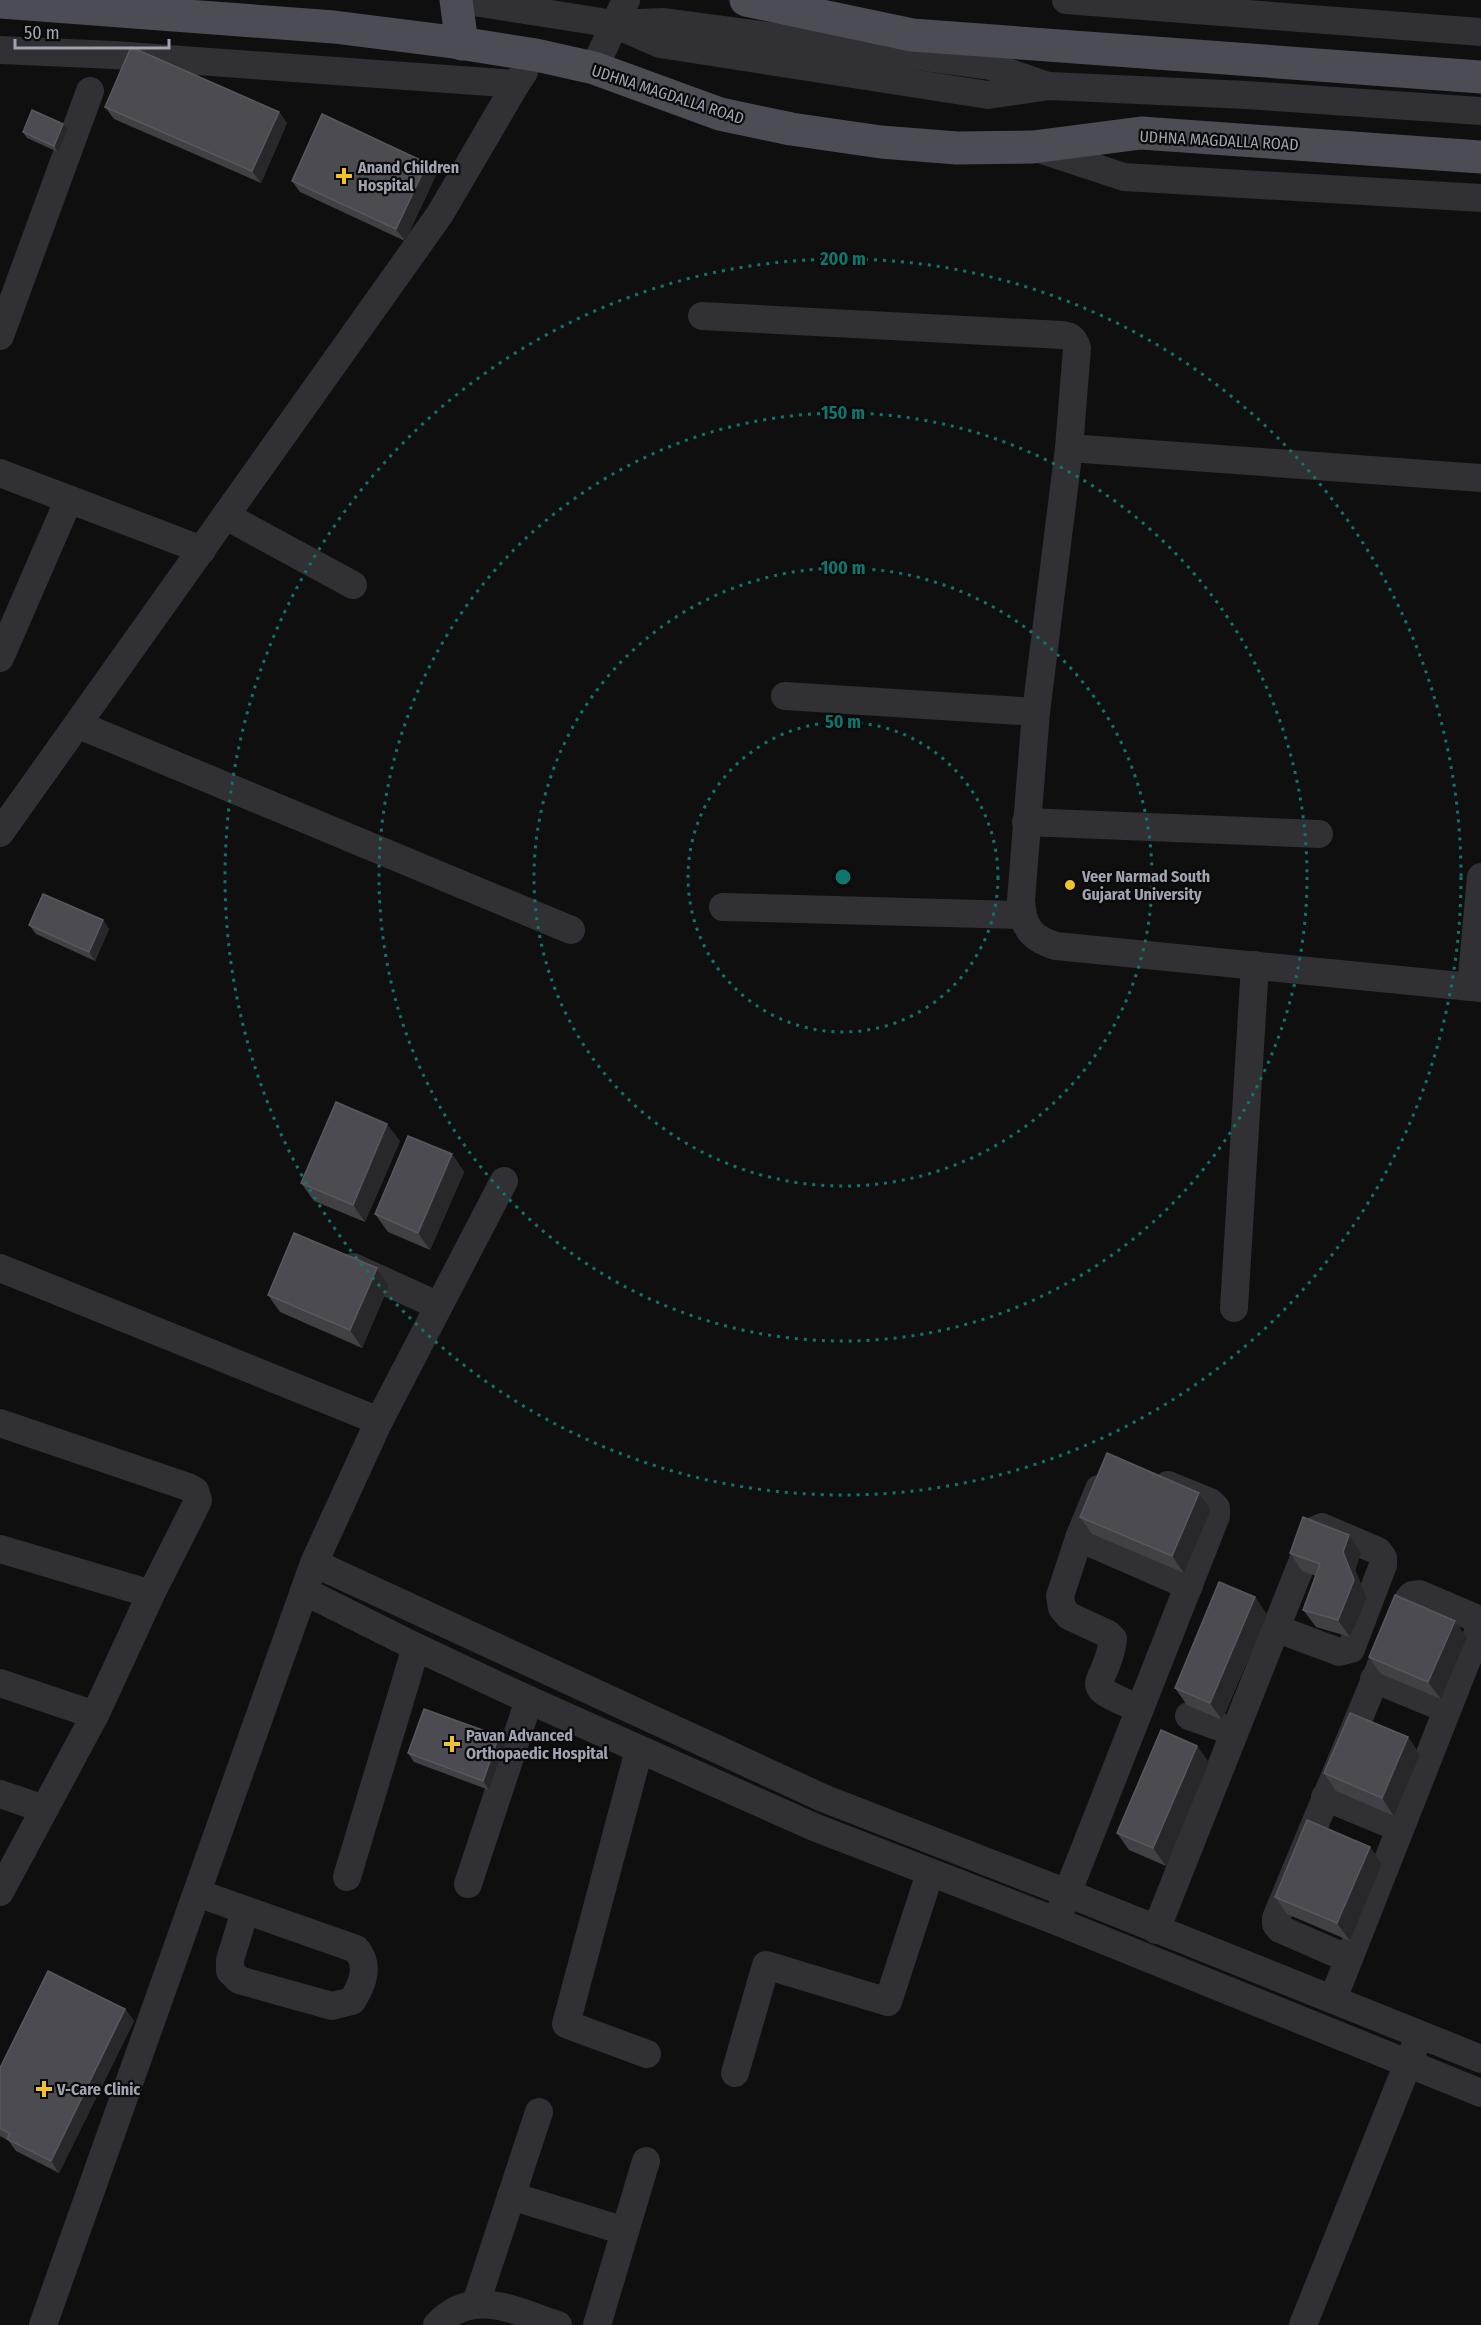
<svg xmlns="http://www.w3.org/2000/svg" width="1481" height="2325" viewBox="0 0 1481 2325" font-family="'Fira Sans Condensed',sans-serif">
	<style>
		.lines { fill: none; stroke-linecap: round; stroke-linejoin: round }
		.minor { stroke: #303035; stroke-width: 28 }
		.major { stroke: #4c4d54; stroke-width: 33 }
		.wall { fill: #404045 }
		.shaded-wall { fill: #28282b }
		.building { fill: #4b4b51; stroke: #585960; stroke-width: 1.5 }
		.ring { fill: none; stroke: #0f766e; stroke-width: 3; stroke-dasharray: 3 6 }
		.poi-dot { fill: #efc329; stroke: #0a0a0b; stroke-width: 2 }
		.labels { text-anchor: middle; stroke-width: 4.5; stroke-linejoin: round; paint-order: stroke }
		.street-label { font-size: 16px; fill: #a0a4b1; stroke: #0a0a0b }
		.poi-label { font-size: 16px; font-weight: bold; fill: #a0a4b1; stroke: #0a0a0b; text-anchor: start }
		.centre { fill: #0f766e; stroke: #0a0a0b; stroke-width: 3 }
		.ring-label { font-size: 18px; text-anchor: middle; font-weight: bold; fill: #0f766e; stroke: #0a0a0b; stroke-width: 4.5; stroke-linejoin: round; paint-order: stroke }
	</style>
	<rect width="100%" height="100%" fill="#0f0f10"/>
	<g class="lines">
		<g class="minor">
			<path d="M461,0L614,24L664,22L990,66L1045,85"/>
			<path d="M1066,0L1481,32"/>
			<path d="M614,24L660,44L988,95L1050,86L1246,95L1481,111"/>
			<path d="M0,50L114,55L516,84L524,72"/>
			<path d="M594,68L626,0"/>
			<path d="M1033,147L1124,177L1481,198"/>
			<path d="M702,316L1062,335C1071,336 1074,339 1077,348L1069,448L1036,712L1021,900C1023,927 1030,938 1056,946L1471,987"/>
			<path d="M0,336L90,91"/>
			<path d="M1069,448L1481,478"/>
			<path d="M0,473L202,550"/>
			<path d="M226,516L353,585"/>
			<path d="M0,658L69,499"/>
			<path d="M785,696L1036,712"/>
			<path d="M79,725L571,930"/>
			<path d="M1026,822L1319,834"/>
			<path d="M0,833L440,214L516,84"/>
			<path d="M1481,877L1471,987L1481,988"/>
			<path d="M723,907L1022,915"/>
			<path d="M353,1267L439,1306"/>
			<path d="M0,1268L379,1421L314,1563L43,2325"/>
			<path d="M1234,1308L1255,965"/>
			<path d="M379,1421L504,1181"/>
			<path d="M0,1423L188,1487L195,1491L198,1500L196,1505L151,1594"/>
			<path d="M1099,1489L1079,1538L1060,1596L1062,1608L1069,1616L1108,1634L1113,1639C1107,1690 1073,1681 1140,1709"/>
			<path d="M1079,1538L1189,1586"/>
			<path d="M0,1549L151,1594L95,1715L0,1892"/>
			<path d="M314,1563L823,1798L1067,1893L1481,2059"/>
			<path d="M304,1591L416,1647L529,1700L814,1827L1056,1921L1481,2093"/>
			<path d="M1374,1679L1447,1709"/>
			<path d="M0,1683L95,1715"/>
			<path d="M1189,1716L1234,1732"/>
			<path d="M639,1750L566,2024L647,2054"/>
			<path d="M0,1794L44,1809"/>
			<path d="M1325,1797L1400,1828"/>
			<path d="M347,1877L416,1647"/>
			<path d="M468,1884L529,1700"/>
			<path d="M197,1893L356,1949C370,1965 363,1984 352,2001L332,2006L239,1980L230,1971V1960L245,1911"/>
			<path d="M1061,1909L1216,1516V1508L1210,1502L1168,1485"/>
			<path d="M1156,1930L1315,1530L1322,1527L1378,1551L1383,1558V1565L1351,1649L1339,1652L1275,1628"/>
			<path d="M1333,1999L1480,1627L1478,1620L1473,1617L1419,1594L1412,1595L1408,1600L1276,1918V1924L1280,1929L1349,1959"/>
			<path d="M735,2073L766,1965L888,2002L930,1873"/>
			<path d="M511,2196L625,2231"/>
			<path d="M476,2303L539,2112"/>
			<path d="M437,2325C472,2286 517,2312 558,2325"/>
			<path d="M597,2325L646,2161"/>
			<path d="M1303,2325L1415,2046"/>
		</g>
		<g class="major">
			<path d="M456,0L462,44"/>
			<path d="M746,0L912,35L1481,77"/>
			<path d="M0,2L334,27L453,42L536,55L594,68L720,114L791,129L881,142L957,148L1033,147L1141,133L1481,157"/>
		</g>
	</g>
	<g class="wall">
		<path d="M105,107L279,112L287,123L261,183L114,119Z"/>
		<path d="M68,130L58,152L27,138L23,132Z"/>
		<path d="M436,175L405,241L300,192L292,181Z"/>
		<path d="M103,920L109,929L95,961L36,934L29,925Z"/>
		<path d="M400,1141L365,1222L314,1201L301,1183Z"/>
		<path d="M452,1154L464,1172L430,1250L388,1232L375,1214Z"/>
		<path d="M377,1268L389,1285L362,1348L280,1312L268,1295Z"/>
		<path d="M1199,1493L1211,1510L1184,1573L1092,1534L1080,1517Z"/>
		<path d="M1290,1553H1361L1355,1570L1367,1598L1350,1637L1316,1627L1303,1610L1316,1576L1302,1571Z"/>
		<path d="M1255,1597L1267,1615L1222,1720L1187,1705L1175,1688Z"/>
		<path d="M1467,1638L1441,1699L1381,1674L1369,1657Z"/>
		<path d="M499,1736L505,1745L489,1790L414,1762L408,1753Z"/>
		<path d="M1408,1737L1420,1755L1394,1816L1336,1791L1324,1773Z"/>
		<path d="M1197,1746L1209,1763L1166,1866L1129,1850L1117,1833Z"/>
		<path d="M1370,1847L1382,1864L1350,1941L1287,1914L1275,1897Z"/>
		<path d="M125,2009L134,2021L59,2173L16,2151L8,2140L0,2136V2068Z"/>
	</g>
	<g class="shaded-wall">
		<path d="M279,112L287,123L261,183L252,171Z"/>
		<path d="M63,124L68,130L58,152L54,146Z"/>
		<path d="M427,163L436,175L405,241L396,229Z"/>
		<path d="M103,920L109,929L95,961L89,952Z"/>
		<path d="M387,1124L400,1141L365,1222L353,1205Z"/>
		<path d="M452,1154L464,1172L430,1250L418,1233Z"/>
		<path d="M377,1268L389,1285L362,1348L350,1330Z"/>
		<path d="M1199,1493L1211,1510L1184,1573L1172,1556Z"/>
		<path d="M1349,1535L1361,1553L1355,1570L1367,1598L1350,1637L1338,1620L1343,1552Z"/>
		<path d="M1255,1597L1267,1615L1222,1720L1210,1703Z"/>
		<path d="M1455,1621L1467,1638L1441,1699L1428,1682Z"/>
		<path d="M499,1736L505,1745L489,1790L483,1781Z"/>
		<path d="M1408,1737L1420,1755L1394,1816L1382,1798Z"/>
		<path d="M1197,1746L1209,1763L1166,1866L1153,1848Z"/>
		<path d="M1370,1847L1382,1864L1350,1941L1337,1923Z"/>
		<path d="M125,2009L134,2021L59,2173L51,2161Z"/>
	</g>
	<g class="building">
		<path d="M131,47L279,112L252,171L105,107Z"/>
		<path d="M32,110L63,124L54,146L23,132Z"/>
		<path d="M322,114L427,163L396,229L292,181Z"/>
		<path d="M43,894L103,920L89,952L29,925Z"/>
		<path d="M336,1102L387,1124L353,1205L301,1183Z"/>
		<path d="M408,1136L452,1154L418,1233L375,1214Z"/>
		<path d="M294,1233L377,1268L350,1330L268,1295Z"/>
		<path d="M1107,1453L1199,1493L1172,1556L1080,1517Z"/>
		<path d="M1303,1517L1349,1535L1343,1552L1354,1580L1338,1620L1303,1610L1320,1564L1290,1553Z"/>
		<path d="M1219,1582L1255,1597L1210,1703L1175,1688Z"/>
		<path d="M1395,1595L1455,1621L1428,1682L1369,1657Z"/>
		<path d="M424,1709L499,1736L483,1781L408,1753Z"/>
		<path d="M1350,1713L1408,1737L1382,1798L1324,1773Z"/>
		<path d="M1161,1730L1197,1746L1153,1848L1117,1833Z"/>
		<path d="M1307,1820L1370,1847L1337,1923L1275,1897Z"/>
		<path d="M48,1971L125,2009L51,2161L7,2139L10,2134L0,2128V2068Z"/>
	</g>
	<g class="ring">
		<circle cx="843" cy="877" r="155"/>
		<circle cx="843" cy="877" r="309"/>
		<circle cx="843" cy="877" r="464"/>
		<circle cx="843" cy="877" r="618"/>
	</g>
	<g class="poi-dot">
		<path d="M341 167h6v6h6v6h-6v6h-6v-6h-6v-6h6z"/>
		<circle cx="1070" cy="885" r="6"/>
		<path d="M449 1735h6v6h6v6h-6v6h-6v-6h-6v-6h6z"/>
		<path d="M41 2080h6v6h6v6h-6v6h-6v-6h-6v-6h6z"/>
	</g>
	<g class="labels">
		<g class="street-label">
			<text transform="translate(668 94) rotate(18)" y="6">UDHNA MAGDALLA ROAD</text>
			<text transform="translate(1219 140) rotate(3)" y="6">UDHNA MAGDALLA ROAD</text>
		</g>
		<g class="poi-label">
			<text x="358" y="173">Anand Children<tspan x="358" dy="18">Hospital</tspan></text>
			<text x="1082" y="882">Veer Narmad South<tspan x="1082" dy="18">Gujarat University</tspan></text>
			<text x="466" y="1741">Pavan Advanced<tspan x="466" dy="18">Orthopaedic Hospital</tspan></text>
			<text x="57" y="2095">V-Care Clinic</text>
		</g>
	</g>
	<circle cx="843" cy="877" r="9" class="centre"/>
	<g class="ring-label">
		<text x="843" y="265">200 m</text>
		<text x="843" y="419">150 m</text>
		<text x="843" y="574">100 m</text>
		<text x="843" y="728">50 m</text>
	</g>
	<path d="M15 39v9h154v-9" fill="none" stroke="#a0a4b1" stroke-width="3"/>
	<text x="24" y="39" font-size="18" fill="#a0a4b1" stroke="#0a0a0b" stroke-width="4.5" paint-order="stroke">50 m</text>
</svg>
